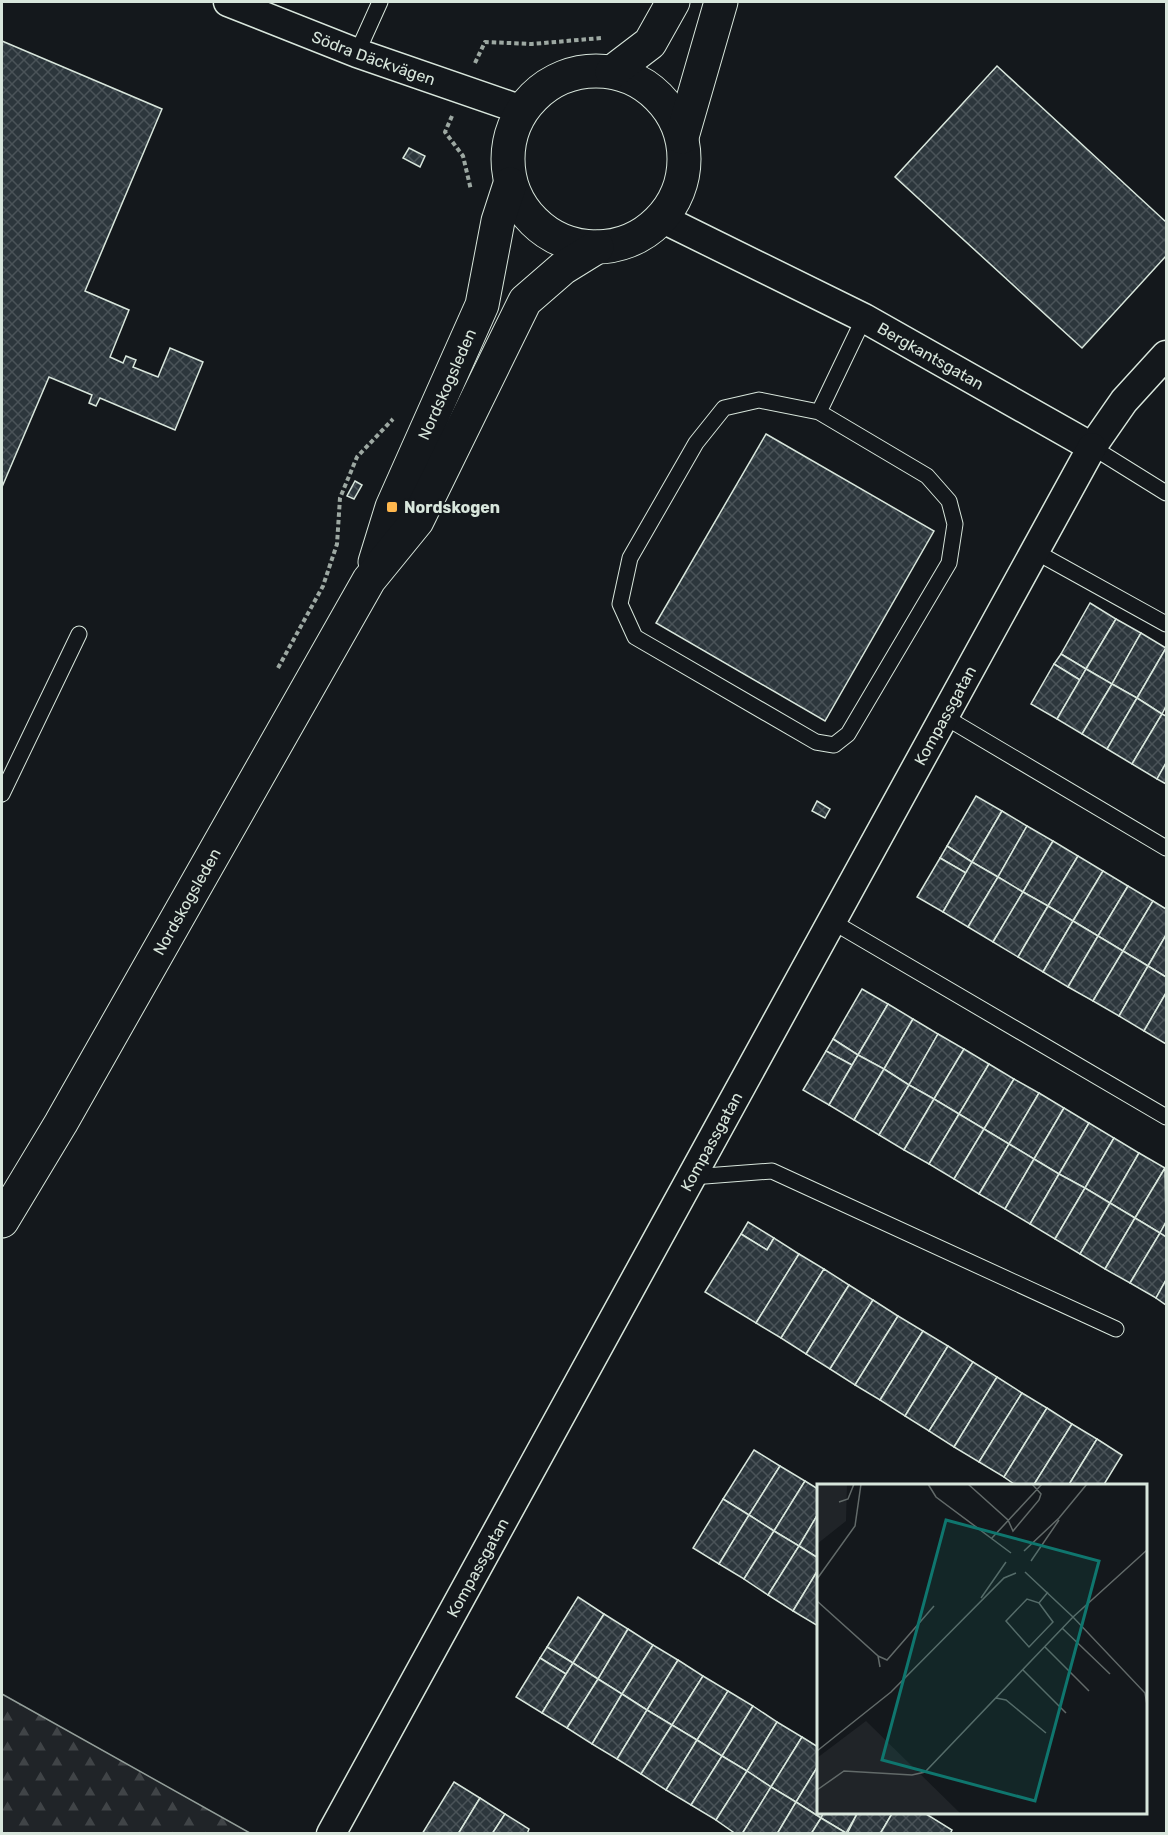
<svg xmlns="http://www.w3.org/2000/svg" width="1168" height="1835" viewBox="0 0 1168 1835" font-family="Rubik,sans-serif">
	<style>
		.forest { fill: url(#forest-firs); stroke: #939e99; stroke-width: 1.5 }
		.building { fill: url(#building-cross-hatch); stroke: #d8e6dc; stroke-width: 1.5 }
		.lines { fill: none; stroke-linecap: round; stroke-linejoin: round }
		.service-casing { stroke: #d8e6dc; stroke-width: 17 }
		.minor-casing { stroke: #d8e6dc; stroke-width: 31 }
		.primary-casing { stroke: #d8e6dc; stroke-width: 35 }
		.path { stroke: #9da8a2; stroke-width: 4; stroke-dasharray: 4.5 3; stroke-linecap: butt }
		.service { stroke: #14181c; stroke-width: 15 }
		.minor { stroke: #14181c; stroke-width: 28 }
		.primary { stroke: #14181c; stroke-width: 33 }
		.poi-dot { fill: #ffb74d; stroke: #14181c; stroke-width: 2 }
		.labels { text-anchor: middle; stroke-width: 4.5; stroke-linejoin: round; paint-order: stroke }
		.street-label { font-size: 16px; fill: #d8e6dc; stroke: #14181c }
		.poi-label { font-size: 16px; font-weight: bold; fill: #d8e6dc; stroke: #14181c; text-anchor: start }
		.inset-road { fill: none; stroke: #626a69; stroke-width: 1.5 }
		.view { fill: #0f766e; fill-opacity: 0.15; stroke: #0f766e; stroke-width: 3 }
		.inset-edge { fill: none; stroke: #d8e6dc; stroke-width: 3 }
	</style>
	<defs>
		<pattern id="forest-firs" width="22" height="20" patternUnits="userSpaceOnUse" patternTransform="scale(1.5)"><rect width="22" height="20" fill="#202428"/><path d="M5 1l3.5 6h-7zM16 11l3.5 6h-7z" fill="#404447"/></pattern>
		<pattern id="building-cross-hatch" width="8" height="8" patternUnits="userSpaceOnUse" patternTransform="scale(1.5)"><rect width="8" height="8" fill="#2c363c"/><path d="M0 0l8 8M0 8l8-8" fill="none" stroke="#4a5358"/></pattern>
	</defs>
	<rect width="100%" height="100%" fill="#14181c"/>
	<path class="forest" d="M2,1694L250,1833H2Z"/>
	<g class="building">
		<path d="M2,41L162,109L85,291L129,310L110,357L123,363L126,356L136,360L133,367L158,377L170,348L203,362L175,430L100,398L96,406L89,403L92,395L49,377L2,487Z"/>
		<path d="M997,66L1166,222V256L1082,348L895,177Z"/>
		<path d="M409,148L425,156L420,167L403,158Z"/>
		<path d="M766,434L934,531L825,721L656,623Z"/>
		<path d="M355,481L362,485L354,499L347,496Z"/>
		<path d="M1090,603L1116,619L1086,669L1061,654Z"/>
		<path d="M1116,619L1141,633L1112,684L1086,669Z"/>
		<path d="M1141,633L1166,648L1137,698L1112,684Z"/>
		<path d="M1166,648V706L1162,714L1137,698Z"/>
		<path d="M1061,654L1086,669L1080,680L1054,664Z"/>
		<path d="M1054,664L1080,680L1057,719L1031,704Z"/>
		<path d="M1086,669L1112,684L1082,734L1057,719Z"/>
		<path d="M1112,684L1137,698L1107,749L1082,734Z"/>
		<path d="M1137,698L1162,714L1132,764L1107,749Z"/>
		<path d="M1162,714L1166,716V763L1157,779L1132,764Z"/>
		<path d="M1166,763V784L1157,779Z"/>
		<path d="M976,796L1002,811L972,862L947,846Z"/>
		<path d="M817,801L830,809L825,818L812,811Z"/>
		<path d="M1002,811L1027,826L998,877L972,862Z"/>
		<path d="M1027,826L1053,841L1023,892L998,877Z"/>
		<path d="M1053,841L1078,856L1048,906L1023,892Z"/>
		<path d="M947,846L972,862L966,873L940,858Z"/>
		<path d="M1078,856L1103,871L1073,921L1048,906Z"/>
		<path d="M940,858L966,873L943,912L917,897Z"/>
		<path d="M972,862L998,877L968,927L943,912Z"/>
		<path d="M1103,871L1128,886L1098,936L1073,921Z"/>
		<path d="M998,877L1023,892L993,942L968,927Z"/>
		<path d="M1128,886L1153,901L1123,951L1098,936Z"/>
		<path d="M1023,892L1048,906L1018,957L993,942Z"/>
		<path d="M1153,901L1166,909V935L1148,966L1123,951Z"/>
		<path d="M1048,906L1073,921L1043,972L1018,957Z"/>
		<path d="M1073,921L1098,936L1068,987L1043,972Z"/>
		<path d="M1166,935V977L1148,966Z"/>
		<path d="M1098,936L1123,951L1093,1001L1068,987Z"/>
		<path d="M1123,951L1148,966L1119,1016L1093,1001Z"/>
		<path d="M1148,966L1166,977V993L1144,1031L1119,1016Z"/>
		<path d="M862,989L888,1004L858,1055L833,1039Z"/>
		<path d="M1166,993V1044L1144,1031Z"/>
		<path d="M888,1004L913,1019L884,1069L858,1055Z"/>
		<path d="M913,1019L938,1034L909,1085L884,1069Z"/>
		<path d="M938,1034L964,1049L934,1099L909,1085Z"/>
		<path d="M833,1039L858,1055L852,1065L826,1051Z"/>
		<path d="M964,1049L989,1064L959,1114L934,1099Z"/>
		<path d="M826,1051L852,1065L829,1105L803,1090Z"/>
		<path d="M858,1055L884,1069L854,1120L829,1105Z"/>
		<path d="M989,1064L1014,1079L984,1129L959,1114Z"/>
		<path d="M884,1069L909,1085L879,1135L854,1120Z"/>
		<path d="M1014,1079L1039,1093L1009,1144L984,1129Z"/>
		<path d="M909,1085L934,1099L904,1150L879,1135Z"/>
		<path d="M1039,1093L1064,1108L1034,1159L1009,1144Z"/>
		<path d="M934,1099L959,1114L929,1164L904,1150Z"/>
		<path d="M1064,1108L1089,1123L1059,1174L1034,1159Z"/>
		<path d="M959,1114L984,1129L954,1179L929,1164Z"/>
		<path d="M1089,1123L1114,1138L1085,1188L1059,1174Z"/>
		<path d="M984,1129L1009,1144L979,1194L954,1179Z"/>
		<path d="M1114,1138L1139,1153L1110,1203L1085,1188Z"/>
		<path d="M1009,1144L1034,1159L1005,1209L979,1194Z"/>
		<path d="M1139,1153L1165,1168L1135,1218L1110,1203Z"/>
		<path d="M1034,1159L1059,1174L1030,1224L1005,1209Z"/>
		<path d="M1165,1168L1166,1222L1160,1233L1135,1218Z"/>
		<path d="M1059,1174L1085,1188L1055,1239L1030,1224Z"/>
		<path d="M1085,1188L1110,1203L1080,1254L1055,1239Z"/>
		<path d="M1110,1203L1135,1218L1105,1269L1080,1254Z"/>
		<path d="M1135,1218L1160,1233L1130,1283L1105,1269Z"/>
		<path d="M748,1222L774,1238L767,1250L741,1234Z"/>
		<path d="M1166,1222V1237L1160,1233Z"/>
		<path d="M1160,1233L1166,1237V1280L1156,1298L1130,1283Z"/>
		<path d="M741,1234L767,1250L774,1238L799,1254L756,1323L705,1292Z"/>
		<path d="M799,1254L824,1269L781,1338L756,1323Z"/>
		<path d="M824,1269L849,1285L806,1354L781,1338Z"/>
		<path d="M1166,1280V1305L1156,1298Z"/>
		<path d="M849,1285L873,1300L830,1369L806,1354Z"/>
		<path d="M873,1300L898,1316L855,1385L830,1369Z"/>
		<path d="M898,1316L923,1331L880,1400L855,1385Z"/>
		<path d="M923,1331L948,1346L905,1416L880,1400Z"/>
		<path d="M948,1346L973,1362L929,1431L905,1416Z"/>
		<path d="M973,1362L997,1377L954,1447L929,1431Z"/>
		<path d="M997,1377L1022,1393L979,1462L954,1447Z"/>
		<path d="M1022,1393L1047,1408L1004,1477L979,1462Z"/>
		<path d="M1047,1408L1072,1424L1033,1486H1017L1004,1477Z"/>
		<path d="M1072,1424L1097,1439L1068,1486H1033Z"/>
		<path d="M1097,1439L1122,1455L1103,1486H1068Z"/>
		<path d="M754,1450L780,1466L749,1515L723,1499Z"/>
		<path d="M780,1466L805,1481L774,1531L749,1515Z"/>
		<path d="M805,1481L818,1489V1514L799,1546L774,1531Z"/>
		<path d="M723,1499L749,1515L719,1564L693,1548Z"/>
		<path d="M818,1514V1558L799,1546Z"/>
		<path d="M749,1515L774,1531L744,1579L719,1564Z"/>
		<path d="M774,1531L799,1546L768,1595L744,1579Z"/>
		<path d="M799,1546L818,1558V1570L793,1611L768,1595Z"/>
		<path d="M818,1570V1626L793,1611Z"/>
		<path d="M578,1597L604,1614L573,1663L547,1647Z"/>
		<path d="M604,1614L628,1629L598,1679L573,1663Z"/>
		<path d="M628,1629L653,1645L622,1694L598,1679Z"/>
		<path d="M653,1645L678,1660L647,1710L622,1694Z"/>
		<path d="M547,1647L573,1663L566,1674L540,1658Z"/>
		<path d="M540,1658L566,1674L542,1713L516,1697Z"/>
		<path d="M678,1660L703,1676L672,1725L647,1710Z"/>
		<path d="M573,1663L598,1679L567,1728L542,1713Z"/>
		<path d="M703,1676L728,1691L697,1740L672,1725Z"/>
		<path d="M598,1679L622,1694L592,1744L567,1728Z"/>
		<path d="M728,1691L753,1706L722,1756L697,1740Z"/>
		<path d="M622,1694L647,1710L617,1759L592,1744Z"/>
		<path d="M753,1706L777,1722L747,1771L722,1756Z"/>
		<path d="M647,1710L672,1725L641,1774L617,1759Z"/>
		<path d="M777,1722L802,1737L771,1787L747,1771Z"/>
		<path d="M672,1725L697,1740L666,1790L641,1774Z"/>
		<path d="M802,1737L818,1747V1766L796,1802L771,1787Z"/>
		<path d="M697,1740L722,1756L691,1805L666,1790Z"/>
		<path d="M722,1756L747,1771L716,1820L691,1805Z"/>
		<path d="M818,1766V1812H824L821,1818L796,1802Z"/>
		<path d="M747,1771L771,1787L742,1834H736L716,1820Z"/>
		<path d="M454,1782L480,1798L458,1834H422Z"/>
		<path d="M771,1787L796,1802L777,1834H742Z"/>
		<path d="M480,1798L505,1814L492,1834H458Z"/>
		<path d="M796,1802L821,1818L811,1834H777Z"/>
		<path d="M824,1812H858L846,1833L821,1818Z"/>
		<path d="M858,1812H893L880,1834H847Z"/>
		<path d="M893,1812H923L952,1830L950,1834H880Z"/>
		<path d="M505,1814L529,1829L527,1834H492Z"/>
		<path d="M821,1818L846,1833L845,1834H811Z"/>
	</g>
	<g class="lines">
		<g class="service-casing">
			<g id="service">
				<path d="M357,53L380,2"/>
				<path d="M819,412L927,476L949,501L955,524L949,563L848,734L834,745L816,742L635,637L620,604L630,558L696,443L724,408L759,400L819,412L864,318"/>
				<path d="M1092,447L1166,493"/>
				<path d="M1036,552L1166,624"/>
				<path d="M945,717L1166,848"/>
				<path d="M2,794L79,634"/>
				<path d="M833,922L1166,1117"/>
				<path d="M692,1177L772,1171L1116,1329"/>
			</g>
		</g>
		<g class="minor-casing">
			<g id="minor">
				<path id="s1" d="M228,2L357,53L522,110"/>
				<path id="s2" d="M661,218L864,318L1092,447L1124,401L1166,355"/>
				<path id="s3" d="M331,1834L1092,447"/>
			</g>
		</g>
		<g class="primary-casing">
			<g id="primary">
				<circle cx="596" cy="159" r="88"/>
				<path d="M612,72L650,43L673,2"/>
				<path d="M682,137L721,2"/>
				<path id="s4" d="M375,562L392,507L482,305L498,221L510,184"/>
				<path id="s5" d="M2,1221L61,1123L369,580L417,521L525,301L563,268L597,247"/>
			</g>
		</g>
		<g class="path">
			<path d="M475,63L485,42L532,44L601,38"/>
			<path d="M452,116L445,132L463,156L471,190"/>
			<path d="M278,668L323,586L337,544L340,498L357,457L393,419"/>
		</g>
		<use href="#service" class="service"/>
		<use href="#minor" class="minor"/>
		<use href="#primary" class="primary"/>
	</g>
	<rect class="poi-dot" x="386" y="501" width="12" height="12" rx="3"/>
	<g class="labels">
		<g class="street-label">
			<text dy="6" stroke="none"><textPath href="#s1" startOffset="156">Södra Däckvägen</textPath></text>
			<text dy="6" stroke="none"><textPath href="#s2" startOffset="303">Bergkantsgatan</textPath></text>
			<text dy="6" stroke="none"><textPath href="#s4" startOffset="192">Nordskogsleden</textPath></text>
			<text dy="6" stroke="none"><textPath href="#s3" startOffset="1276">Kompassgatan</textPath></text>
			<text dy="6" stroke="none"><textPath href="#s5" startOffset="369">Nordskogsleden</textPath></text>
			<text dy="6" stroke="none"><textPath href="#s3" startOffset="790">Kompassgatan</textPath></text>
			<text dy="6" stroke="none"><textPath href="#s3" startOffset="304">Kompassgatan</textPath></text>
		</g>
		<g class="poi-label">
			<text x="404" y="513">Nordskogen</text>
		</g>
	</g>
	<g transform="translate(817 1484)">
		<rect width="330" height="330" fill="#14181c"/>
		<path d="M0,0H30L29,37L0,60ZM49,237L144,330H0V274Z" fill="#202428"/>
		<path class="inset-road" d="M111,0L119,13L194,69M151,0L191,36L196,47L222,16L224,10L215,0M22,18L31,15L37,0M174,55L225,0M207,67L242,34L270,0M214,77L242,36M208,88L256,133L330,66M0,95L38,42L44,0M164,114L189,78M0,117L61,172L63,183M222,119L236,138L212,163L189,137L210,115L222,119L231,108M245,144L293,190M228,163L272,207M61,172L70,176L117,122M206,186L249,229M179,214L189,216L229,249M0,267L74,208L187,94L199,89M0,306L27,287L95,291L108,288L256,133L328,209L330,221"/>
		<path class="view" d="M129,36L282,77L218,317L65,276Z"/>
		<rect width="330" height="330" class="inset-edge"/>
	</g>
	<rect width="1168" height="1835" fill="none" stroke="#d8e6dc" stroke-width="6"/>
</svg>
